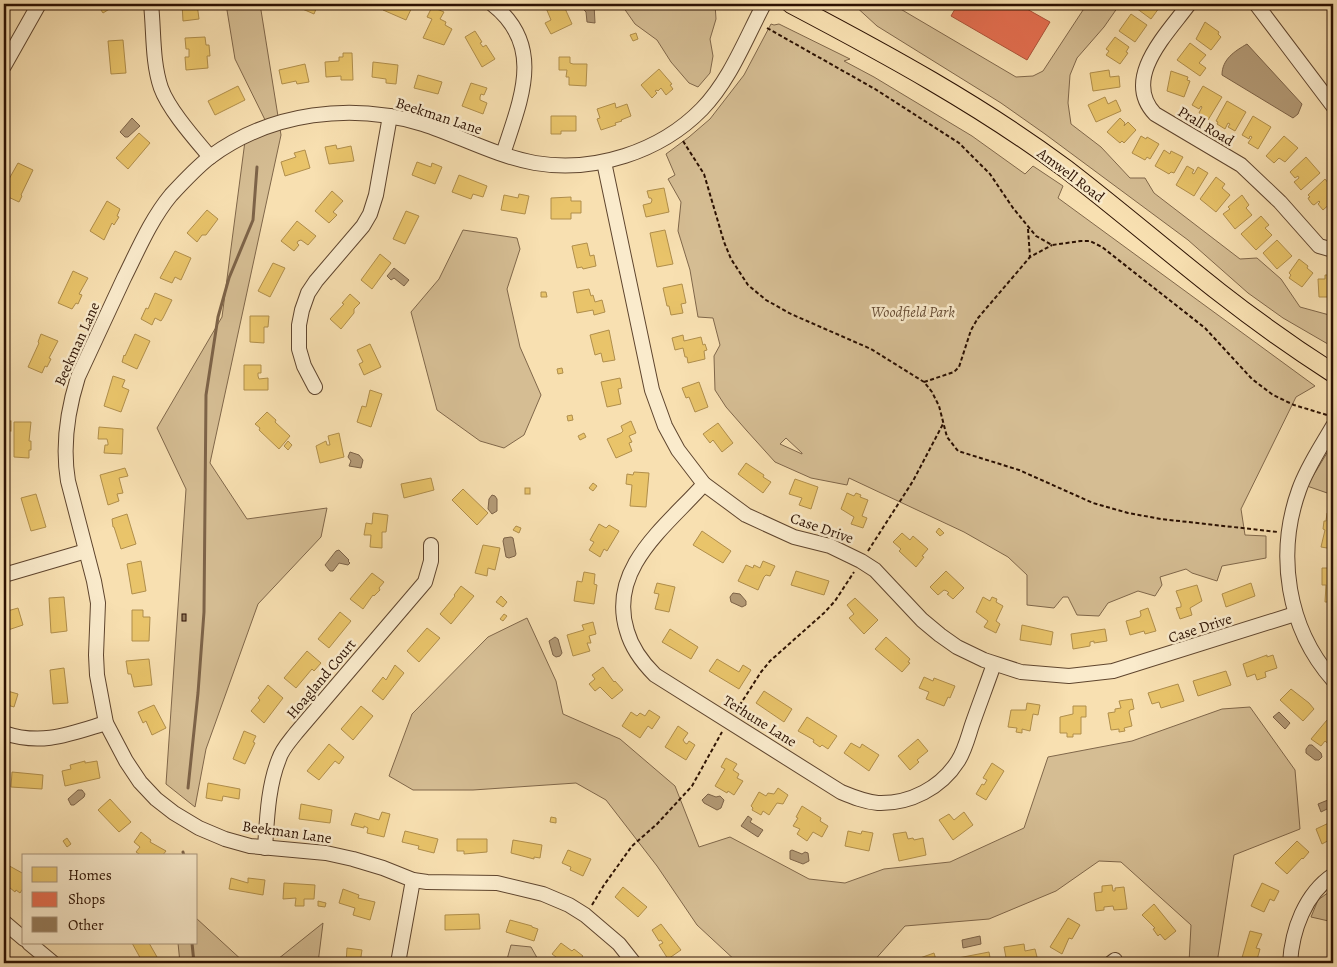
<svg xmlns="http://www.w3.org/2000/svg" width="1337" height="967" viewBox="0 0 1337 967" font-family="Alegreya,serif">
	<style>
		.green { fill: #d5bd93; stroke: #80674a; fill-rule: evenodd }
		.water { fill: #b39a76; stroke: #7d6348 }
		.homes { fill: #e9c46a; stroke: #b08e4b }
		.shops { fill: #e76f51; stroke: #af5339 }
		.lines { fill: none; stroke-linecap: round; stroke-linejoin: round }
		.stream { stroke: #7d6348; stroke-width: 3 }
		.building { fill: #967d5d; stroke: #2c1102 }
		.minor-casing { stroke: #5f452e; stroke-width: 16 }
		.major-casing { stroke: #2c1102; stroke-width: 20 }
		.path { stroke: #2c1102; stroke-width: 2; stroke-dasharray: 4 2.5; stroke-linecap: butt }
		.minor { stroke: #faebcc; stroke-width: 14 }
		.major { stroke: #f8e0b1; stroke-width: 18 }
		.labels { text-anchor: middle; stroke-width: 5; stroke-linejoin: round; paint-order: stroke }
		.street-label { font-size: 15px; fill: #2c1102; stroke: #faebcc }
		.park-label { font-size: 15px; font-style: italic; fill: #674d35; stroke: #faebcc }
	</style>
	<rect width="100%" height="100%" fill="#f8e0b1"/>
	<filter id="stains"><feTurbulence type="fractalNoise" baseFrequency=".004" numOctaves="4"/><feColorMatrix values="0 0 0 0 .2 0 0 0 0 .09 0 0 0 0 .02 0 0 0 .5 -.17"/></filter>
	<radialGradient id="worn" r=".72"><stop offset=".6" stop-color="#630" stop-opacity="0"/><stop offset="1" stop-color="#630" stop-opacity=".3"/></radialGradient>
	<g class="green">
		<path d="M226,4H260L281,135L210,463L247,519L327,508L321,537L258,604L206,749L195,807L166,784L186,489L157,428L222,317L245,141L270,130L235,59Z"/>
		<path d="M621,4H715L716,19L710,39L713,56L710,73L698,87L689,83L671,62L657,40L635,24Z"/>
		<path d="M853,4H892L1016,77L1033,76L1043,71L1087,4H1120L1104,27L1077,58L1070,75L1068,103L1071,124L1101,147L1130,178H1145L1154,193L1240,259L1257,258L1281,279L1300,307L1333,316V347L1283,318L1248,293L1188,240L1045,134L1001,103L877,26Z"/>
		<path d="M771,24L774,25L779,24L850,59L844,61L874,77L972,136L1025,174L1033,166L1063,186L1058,198L1315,386L1296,397L1241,509L1245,535L1266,536V558L1222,566L1217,581L1192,573L1186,569L1160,577L1162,585L1155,596L1138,591L1108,603L1099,616L1077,615L1068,597H1063L1054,608L1027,605V575L1008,557L964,532L849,478L847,485L811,478L775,462L747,431L726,407L715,390L714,356L720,345L713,318L698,317L690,270L678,231L681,202L668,179L675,175L666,154L689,137L710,119L744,75ZM786,438L802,453V454L780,444Z"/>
		<path d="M463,230L517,238L520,249L507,289L520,347L541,395L524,435L504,448L480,441L437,410L411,312L439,279Z"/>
		<path d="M1333,443V495L1307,486Z"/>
		<path d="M527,618L556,681L563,714L620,739L675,786L699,847L730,837L809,879L845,883L884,869L950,862L1024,828L1048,757L1132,741L1222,709L1250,707L1295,770L1300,829L1234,855L1217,963H1189L1191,925L1121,862L1099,861L1056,891L989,919L905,926L872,963H738L697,925L657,866L606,800L576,783L473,790H413L389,776L412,714L488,637Z"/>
		<path d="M1333,889V922L1311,917L1318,900Z"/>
		<path d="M196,918L245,963H180L178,943H196Z"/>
		<path d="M323,923L318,963H273Z"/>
		<path d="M511,945L531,947L540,963H506Z"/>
	</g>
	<g class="water">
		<path d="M583,4H594L595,23L587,22L586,12L581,7Z"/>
		<path d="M1247,44L1302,104L1298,114L1293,118L1222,75C1222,59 1235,51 1247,44Z"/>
		<path d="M132,118L140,126L128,137H125L120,132Z"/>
		<path d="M394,268L409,280L404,286L394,278L391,280L387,276Z"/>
		<path d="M350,452L359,455L363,460L361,468L349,466L351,461L348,457Z"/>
		<path d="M492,495L495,496L497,499V511L492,514L488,509L489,499Z"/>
		<path d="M511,537L513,538L516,554L515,556L509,558L506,557L503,541L504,538Z"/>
		<path d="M339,550L349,560L348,561L350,563L348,565L339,563L333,571H330L325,565L336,551Z"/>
		<path d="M733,593L740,594L746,601V605L742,607L731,602L730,597Z"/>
		<path d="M555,637L558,639L562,653L560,656L556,657L553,655L549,641Z"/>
		<path d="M1279,712L1290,723L1285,729L1273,717Z"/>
		<path d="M1309,745H1312L1321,753L1322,757L1319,760H1315L1306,753V749Z"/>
		<path d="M78,790H82L85,794L84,797L74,805H71L68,799Z"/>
		<path d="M708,794L716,797L720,796L724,800L721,808L717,810L704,803L702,800Z"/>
		<path d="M1333,798V806L1321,812L1318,804Z"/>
		<path d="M748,816L752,819L750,822L763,830L758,837L741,826Z"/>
		<path d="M792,850L802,854L805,852L808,853L809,861L803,864L790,859V851Z"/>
		<path d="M980,936L981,944L963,948L962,940Z"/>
	</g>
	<g class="homes">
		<path d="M97,4H115L116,5L103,13Z"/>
		<path d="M182,4H197L199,19L183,21Z"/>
		<path d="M291,4H318L314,14Z"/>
		<path d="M386,4H411L413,5L406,20L383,10Z"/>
		<path d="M555,4H563L572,24L551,34L545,23L551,20L546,8Z"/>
		<path d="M1139,4H1162L1151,19L1136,8Z"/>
		<path d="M432,7L444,12L440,19L446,22L445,25L452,29L444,45L423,38L432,19L427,17Z"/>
		<path d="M1131,14L1147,25L1135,42L1119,31Z"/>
		<path d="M1205,22L1219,32L1218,34L1221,37L1211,50L1196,39Z"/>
		<path d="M475,31L482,42L480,43L483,47L486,45L495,59L482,67L465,37Z"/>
		<path d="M636,33L638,39L633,41L630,35Z"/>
		<path d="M205,37L206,45H209L210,56H207L208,68L186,70L185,57H189V49H186L185,38Z"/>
		<path d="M1115,37L1129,47L1126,52L1128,53L1120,64L1106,55L1109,51L1106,49Z"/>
		<path d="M123,40L126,73L111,74L108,41Z"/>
		<path d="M1190,43L1206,55L1199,63L1206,68L1200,76L1177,60Z"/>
		<path d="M343,53H352L353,80H341V76L326,77L325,62L339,61V57H343Z"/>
		<path d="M559,57H570V63L573,64H587L586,86L569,85V77H566L567,70H559Z"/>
		<path d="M373,62L398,65L396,84L386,83V79L372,77Z"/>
		<path d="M305,64L309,82L297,84L296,81L282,84L279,70Z"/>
		<path d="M659,69L672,84L670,85L673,89L666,95L661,88L658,91L657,90L655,91L657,93L652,98L641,85Z"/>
		<path d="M1109,70L1110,77L1119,76L1120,87L1093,91L1090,73Z"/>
		<path d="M1171,71L1188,77L1187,80L1190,81L1184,97L1167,91Z"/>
		<path d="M418,75L442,82L438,94L414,88Z"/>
		<path d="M471,83L487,88L484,95L481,94L480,97V100L487,103L483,114L462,106Z"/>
		<path d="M238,86L245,100L215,115L208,101Z"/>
		<path d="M1203,86L1222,97L1208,120L1199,113L1202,107L1201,106L1199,109L1192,105Z"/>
		<path d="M1105,97L1108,104L1116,100L1121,111L1096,122L1088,105Z"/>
		<path d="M1227,101L1246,112L1235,131L1228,127L1230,124L1228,123L1225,129L1217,124L1218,122L1216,121Z"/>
		<path d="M615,103L616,108L627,104L631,116L621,120L622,121L615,123L616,125L601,130L597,119L600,118L597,109Z"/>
		<path d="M551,116H576V131H561V134H551Z"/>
		<path d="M1253,116L1271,127L1258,149L1248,143L1252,137L1250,136L1249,139L1242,135Z"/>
		<path d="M1120,118L1125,123L1124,126L1128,122L1136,130L1124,143L1122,141L1120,143L1107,132Z"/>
		<path d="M139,133L150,143L128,169L116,158Z"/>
		<path d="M1141,136L1146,139L1147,137L1159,144L1150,159L1147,157L1145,160L1132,153Z"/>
		<path d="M1284,136L1298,148L1285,162L1279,158L1274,163L1266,156Z"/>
		<path d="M336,145L337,149L351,146L354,161L329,164L325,147Z"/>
		<path d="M305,150L310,168L285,176L281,162L296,157L294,153Z"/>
		<path d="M1164,150L1170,154L1171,151L1183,157L1174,173L1171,172L1169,174L1155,166Z"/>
		<path d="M1306,157L1320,173L1301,190L1294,182L1299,178L1298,176L1295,178L1290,172Z"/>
		<path d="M417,162L431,167L432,163L442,167L435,184L412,175Z"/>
		<path d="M18,163L33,170L21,195L22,196L19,202L4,195V188Z"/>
		<path d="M1187,166L1194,170L1192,173L1194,174L1198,167L1208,173L1194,196L1176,185Z"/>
		<path d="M459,175L487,186L483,197L473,194L471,199L452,192Z"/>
		<path d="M1216,177L1225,184L1222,188L1230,195L1216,212L1200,199Z"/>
		<path d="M1325,179L1333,189V201L1323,210L1318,204L1320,202L1319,201L1314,205L1312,204L1309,200L1308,198L1310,197L1308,195Z"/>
		<path d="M664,188L669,212L646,217L643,205L651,203L652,200L651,198H649L647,191Z"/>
		<path d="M332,191L343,201L333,212L337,215L329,223L315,211Z"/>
		<path d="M519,194L529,196L525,214L501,210L504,195L518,198Z"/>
		<path d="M1242,195L1249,205L1246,208L1252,215L1235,229L1223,214L1230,209L1228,207Z"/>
		<path d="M571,197V201H581V213H571V219H551V198Z"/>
		<path d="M107,201L120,209L117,216L119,217L114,225L112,223L104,240L90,231Z"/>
		<path d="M207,210L218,219L206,235H202L197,242L187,233Z"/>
		<path d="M1333,210V222L1327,215Z"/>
		<path d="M406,211L419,216L405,244L393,239Z"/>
		<path d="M1261,216L1269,225L1265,228L1272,235L1256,250L1241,234Z"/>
		<path d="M297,221L316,236L308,245L301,240L298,241L297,243L299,245L294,251L281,241Z"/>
		<path d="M665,230L673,264L657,267L650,233Z"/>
		<path d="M1277,240L1292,256L1277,269L1263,253Z"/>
		<path d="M587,243L590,256L594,255L596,266L583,269L582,267L577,268L572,246Z"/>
		<path d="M175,251L191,258L181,280L175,277L172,283L160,278Z"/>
		<path d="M380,254L391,263L372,289L361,280Z"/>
		<path d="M1299,259L1308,266L1307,268L1313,273L1302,287L1289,278L1291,275L1289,273Z"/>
		<path d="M273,263L285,268L270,297L258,291Z"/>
		<path d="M73,271L88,278L79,294L82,295L78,304L76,303L72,309L58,303Z"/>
		<path d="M1325,275H1333V297H1319L1318,279H1325Z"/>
		<path d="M682,284L686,303L681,304L683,313L671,315L669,306H667L663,288Z"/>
		<path d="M589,289L591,296L593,295L595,302L602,300L605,312L594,315L593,310L577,313L573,292Z"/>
		<path d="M541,292H546L547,297H541Z"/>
		<path d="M155,293L172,300L163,318L161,321L155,318L152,325L141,319L146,308L148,309Z"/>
		<path d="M350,294L360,303L354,309V313L341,329L330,319L344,304L342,303Z"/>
		<path d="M250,316H269L268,327H264V343L250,342Z"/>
		<path d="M609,330L615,360L603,362L601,353L595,355L590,335Z"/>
		<path d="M41,334L58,341L49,358L51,359L47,367L45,366L42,373L28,367L39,343L38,342Z"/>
		<path d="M135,334L150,341L137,369L122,362L124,355L125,356Z"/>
		<path d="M683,335L684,341L701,337L703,345L705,344L707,350L704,351L705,359L688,363L687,357H685L683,348L675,350L672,338Z"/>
		<path d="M370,344L381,367L364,375L359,364L363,362L357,350Z"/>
		<path d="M244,365H261V373H258V376L259,379L268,378V390H244Z"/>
		<path d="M562,368L563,373L558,374L557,369Z"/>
		<path d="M113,376L125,380L122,387L129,390L121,412L104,406Z"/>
		<path d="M620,378L622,388L618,389L621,404L607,407L601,382Z"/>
		<path d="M699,382L708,407L695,412L689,397L686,398L682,388Z"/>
		<path d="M370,390L382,394L371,427L357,422L362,406L366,407Z"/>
		<path d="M267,412L276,420L275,422L290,436L279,449L259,430L260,428L255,424Z"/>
		<path d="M572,415L573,420L568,421L567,416Z"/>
		<rect x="4" y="421" width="7" height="10"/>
		<path d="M631,421L636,433L629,436L632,442L629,443L632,451L616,458L607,439L621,433L623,431L621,426Z"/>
		<path d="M14,422H31L29,441H31V450H29V458L14,457Z"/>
		<path d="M718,423L733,443L722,452L713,440L710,443L703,434Z"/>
		<path d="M99,427L123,429L122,454L104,453L105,445H108V443L107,439H98Z"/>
		<path d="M339,433L344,457L320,463L316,446L326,441L327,445H330L328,436Z"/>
		<path d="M584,433L586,437L580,440L578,436Z"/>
		<path d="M288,441L292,445L288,450L284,446Z"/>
		<path d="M746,463L764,475L763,477L771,482L763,493L738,474Z"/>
		<path d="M125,468L128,476L119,478L123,493L117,494L119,501L108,505L100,475Z"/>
		<path d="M634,472L649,473L646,507L630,506L632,485L626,484L627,474L633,475Z"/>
		<path d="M431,478L434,490L404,498L401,484Z"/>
		<path d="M795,479L818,487L811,509L799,505L802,498L789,494Z"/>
		<path d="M593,483L597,486L593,491L589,488Z"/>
		<rect x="525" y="488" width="5" height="6"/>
		<path d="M463,489L488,513L477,525L452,500Z"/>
		<path d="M847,493L854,496L856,493L861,495L860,497L868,500L862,516L867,518L863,528L851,524L854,517L841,509Z"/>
		<path d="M36,494L46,527L31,531L21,498Z"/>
		<path d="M373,513L388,515L386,532H382V548L370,547L371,535H364L366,523L372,524Z"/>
		<path d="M1327,513L1333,514V549L1321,547L1325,530L1323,529L1324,521H1326Z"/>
		<path d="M127,514L136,544L121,549L114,527H113L112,519Z"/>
		<path d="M599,524L606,528L609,525L619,531L607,551L604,549L600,557L589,550L594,542L590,540Z"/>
		<path d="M516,526L521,528L519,533L513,530Z"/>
		<path d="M4,528L8,541L4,542Z"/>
		<path d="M939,528L944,533L940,536L936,532Z"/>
		<path d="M702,531L731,551L723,563L693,545Z"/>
		<path d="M902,533L910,540L913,536L928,549L922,556L924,557L916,567L899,551L901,549L893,542Z"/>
		<path d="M483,545L500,548L495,570L488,568L487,576L475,573Z"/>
		<path d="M141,561L146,591L132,594L127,564Z"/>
		<path d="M763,561L775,566L770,576L766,575L764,577L758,590L738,581L746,565L753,568L754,565L760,568Z"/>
		<path d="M1322,568H1333V602H1325L1326,585H1322Z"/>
		<path d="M796,571L829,581L824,595L791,585Z"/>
		<path d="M946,571L964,588L953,599L947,594L949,593L947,591L944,590L938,595L930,587Z"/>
		<path d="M584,572L595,574L594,584L597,585L594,604L574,601L577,581L582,582Z"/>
		<path d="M372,573L384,582L379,588L380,590L374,596L373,595L363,609L350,599Z"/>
		<path d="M657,583L675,587L669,612L655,609L659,594L654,593Z"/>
		<path d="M1251,583L1255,596L1226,607L1222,594Z"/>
		<path d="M1197,585L1202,601L1190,608L1192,615L1180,619L1176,608L1181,607V604L1176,591Z"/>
		<path d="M461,586L474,596L451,624L440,614L455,596L454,595Z"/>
		<path d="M501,596L507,602L503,607L496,602Z"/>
		<path d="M64,597L67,631L51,633L49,598Z"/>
		<path d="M983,597L990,601L992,597L997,599L996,602L1003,606L996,621L1000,624L996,633L984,627L988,621L976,612Z"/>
		<path d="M855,598L878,620L864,634L849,618L854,614L847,605Z"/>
		<path d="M18,608L23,625L5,631L4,612Z"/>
		<path d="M1148,608L1156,631L1145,634L1144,631L1130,635L1126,621L1140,617L1141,615L1140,611Z"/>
		<path d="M132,610H143V617H150L149,641H132Z"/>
		<path d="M340,612L351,621L329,648L318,639Z"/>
		<path d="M504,614L507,616L503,621L500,619Z"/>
		<path d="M593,622L596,634L589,636L591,643H587L590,651L573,656L567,635L584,630L582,625Z"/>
		<path d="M1022,625L1053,632L1051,645L1020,640Z"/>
		<path d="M427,628L440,638L419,662L407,651Z"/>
		<path d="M670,629L698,647L691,659L662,642Z"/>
		<path d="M1105,629L1107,641L1094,643V641L1090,642V646L1073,649L1071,634Z"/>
		<path d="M886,637L910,659L908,662L910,663L902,672L875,649Z"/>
		<path d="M307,651L321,663L314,671L312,669L296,688L284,678Z"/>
		<path d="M1267,655V657L1273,655L1277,668L1265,672L1266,677L1257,680L1255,674L1247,677L1243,664Z"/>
		<path d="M149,659L152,685L134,687L131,674H128L126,661Z"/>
		<path d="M717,659L739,672L743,665L751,670L739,689L709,671Z"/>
		<path d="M395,665L404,673L383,700L372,691L383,677L386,680Z"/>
		<path d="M603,667L614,682L615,681L623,690L612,699L600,687L595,691L589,684L595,679L592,675Z"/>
		<path d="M64,668L68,703L53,704L50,670Z"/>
		<path d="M1226,671L1231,685L1198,696L1193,681Z"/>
		<path d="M924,677L933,681L934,678L955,686L950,698L948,697L944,706L926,699L929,692L919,688Z"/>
		<path d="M1178,684L1184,701L1161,708L1159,702L1152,704L1148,693Z"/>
		<path d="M268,685L283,698L264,723L251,711L260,700L258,698Z"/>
		<path d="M1291,689L1309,703L1314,709L1303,721L1280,700Z"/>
		<path d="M4,690L18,694L14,707L4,704Z"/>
		<path d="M764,691L792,709L784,722L756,703Z"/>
		<path d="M1132,699L1134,709L1130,710L1129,712L1132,726L1124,728L1125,731L1119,732V729L1111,730L1108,713L1115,712V709L1121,708L1119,701Z"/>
		<path d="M1027,703L1040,705L1038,715L1033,714L1030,731L1022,729V733L1016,732L1017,728L1008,727L1011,710H1026Z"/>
		<path d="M154,705L166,728L152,735L146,721L143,723L138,712Z"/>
		<path d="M361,706L373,716L353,740L341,729Z"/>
		<path d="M1073,706H1086V717H1081V734H1073V737H1067V733H1060V717L1073,714Z"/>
		<path d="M649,710L660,717L652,729L648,726L640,738L622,726L631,712L637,716L640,713L645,716Z"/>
		<path d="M807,717L837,736L828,749L822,745L820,747L813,742L814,740L798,731Z"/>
		<path d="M1327,720L1333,725V748L1325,741L1321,746L1311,739Z"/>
		<path d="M678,726L688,733L683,740L685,743L687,744L689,741L695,745L686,760L665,747Z"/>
		<path d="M244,731L256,736L253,742L255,743L245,764L233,759Z"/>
		<path d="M918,739L928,751L917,760L919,762L910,770L898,756Z"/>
		<path d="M851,743L860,748L862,744L879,755L869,771L844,753Z"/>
		<path d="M329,744L344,757L339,764L335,761L319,780L307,771Z"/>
		<path d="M726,758L737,764L733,770L739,774L737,778L743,781L734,795L728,791L727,793L715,786L725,769L721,767Z"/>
		<path d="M85,761V763L97,761L100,778L65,786L62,771L71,769L70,765Z"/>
		<path d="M992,763L1004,771L986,800L976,794L982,784L984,785L987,780L983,778Z"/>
		<path d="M12,772L43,775L42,789L11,787Z"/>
		<path d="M1331,780L1333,782V790L1327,785Z"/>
		<path d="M208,783L240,789L239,799L223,796L222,801L206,798Z"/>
		<path d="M778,788L788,795L783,804L777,803L769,815L763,811L761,815L752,810L753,808L751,806L759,792L766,796L768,793L774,794Z"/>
		<path d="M110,799L131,822L119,832L98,810Z"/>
		<path d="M301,804L332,810L330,823L299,819Z"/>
		<path d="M802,806L821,818L820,821L828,826L822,837L813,832L807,841L797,834L800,829L793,826L798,818L796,817Z"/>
		<path d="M382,812L390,814L384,837L367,833L368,828L364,826V828L351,825L355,813L379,820Z"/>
		<path d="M964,812L973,825L953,840L939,820L949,814L954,820Z"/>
		<path d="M551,817L556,818V823L550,822Z"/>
		<path d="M1333,821V838L1322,844L1316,829Z"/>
		<path d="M405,831L438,839L434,853L418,849L419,846L402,842Z"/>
		<path d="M848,831L861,834L862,831L873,833L869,851L845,846Z"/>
		<path d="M141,832L151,840L150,842L166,851L162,856H142L136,852L140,847L134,842Z"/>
		<path d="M906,832L908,839L913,838L914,840L923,838L926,855L899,861L893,834Z"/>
		<path d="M67,838L71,844L67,847L63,841Z"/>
		<path d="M457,839H487V852L464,854V851H457Z"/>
		<path d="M513,840L542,845L540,858L534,857V859L511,853Z"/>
		<path d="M1297,841L1309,852L1303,859L1302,858L1287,874L1275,863Z"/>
		<path d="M568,850L591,859L583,876L570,870L571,867L562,863Z"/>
		<path d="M4,863L24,874V887L20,893L16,890L15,892L4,883Z"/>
		<path d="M231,878L248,883V878L265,880L263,895L229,889Z"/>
		<path d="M284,883L315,885L314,899H304V906H295L296,898L283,899Z"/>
		<path d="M1262,883L1279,891L1274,901L1270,899L1264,912L1251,906Z"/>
		<path d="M1112,885L1113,891H1115V888L1124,887L1127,909L1114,910L1113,906L1104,907V910L1096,911L1094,893L1102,892V886Z"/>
		<path d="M623,887L647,907L638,917L615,897Z"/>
		<path d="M343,889L359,895L358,898L375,902L370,920L353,915L355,908L339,903Z"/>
		<path d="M318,901L326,903L325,907L318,906Z"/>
		<path d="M1154,904L1176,931L1165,940L1160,934L1158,936L1153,929L1155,928L1142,915Z"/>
		<path d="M479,914L480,929L445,930V915Z"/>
		<path d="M1068,918L1080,925L1072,939L1069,938L1062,954L1050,947Z"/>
		<path d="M510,920L532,926V927L538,929L534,941L506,932Z"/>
		<path d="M661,924L681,950L668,959L659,945L663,943L661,940L659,941L652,930Z"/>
		<path d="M1332,925H1333V951L1329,950L1332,940L1328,939Z"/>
		<path d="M1250,931L1262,934L1256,948L1260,949L1256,963L1241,961Z"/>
		<path d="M132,943H149L157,957L143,963Z"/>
		<path d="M561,943L572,951L574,949L583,956L577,963H564L552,954Z"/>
		<path d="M1024,944L1025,951L1035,949L1038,961L1007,963L1004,947Z"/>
		<path d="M347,948L362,950L360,963H346Z"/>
		<path d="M989,952L991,963H959L958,958Z"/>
		<path d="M934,953L937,963H922L920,958Z"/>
	</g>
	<path class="shops" d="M958,4H1018L1050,22L1027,60L951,16Z"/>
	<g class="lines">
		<g class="stream">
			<path d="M188,788L198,693L204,612L206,395L218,317L229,278L253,220L257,167"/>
			<path d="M183,852L184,856"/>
			<path d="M192,943L194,963"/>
		</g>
	</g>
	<rect class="building" x="182" y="614" width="4" height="7"/>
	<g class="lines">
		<g class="minor-casing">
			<g id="minor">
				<path d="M151,4C154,31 152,62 161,88C169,110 195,139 210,157"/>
				<path d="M492,4C546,46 520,101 503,154"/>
				<path d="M1189,4C1168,33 1121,78 1155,114L1241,165L1280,202L1319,246L1333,250"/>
				<path d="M1256,4L1333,106"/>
				<path d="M4,66L39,4"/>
				<path d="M604,162L652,390L665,426L678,450L704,484L746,515L794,537L830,546L861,561L875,570L922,620L940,635L957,647L984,660L1021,672L1069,676L1113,671L1295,614"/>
				<path d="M315,387L304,366L299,349V325L302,310L308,293L316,281L363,226L370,214L376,195L390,116"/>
				<path d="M1333,426C1321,447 1307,467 1299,490C1276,554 1287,628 1333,680"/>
				<path d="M704,484C668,525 607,568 627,631C632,649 642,662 655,675L841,792C853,797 865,802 878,803C910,804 941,788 958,761C965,750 968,737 972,725C979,705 987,684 994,664"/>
				<path d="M4,575L86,551"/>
				<path d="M4,733C42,746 70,734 106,723"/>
				<path d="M265,848C267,819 268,786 279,759C282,749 290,741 296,733L425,582L431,561V545"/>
				<path d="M4,922L24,939"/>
				<path d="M29,943L53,963"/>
				<path d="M398,963L413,880"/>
				<path d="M634,963L619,944L585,915L569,905L543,894L497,883L427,882L413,880L383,868L353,859L326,853L250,846L225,839L199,828L174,813L156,799L140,782L126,761L106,723L97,675L96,655L98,603L94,581L68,481C62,445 67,412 78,377C93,344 109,311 124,278C138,250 151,219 171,195C183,182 196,168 210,157C271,112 352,102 423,124C460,136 496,156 535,163C594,173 660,152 702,109C730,80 745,40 764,4"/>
				<path d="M1111,963L1115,960"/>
				<path d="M1290,963C1292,930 1305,894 1333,875"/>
			</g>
		</g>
		<g class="major-casing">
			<path id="major" d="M791,4C886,54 980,105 1066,169C1118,209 1168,252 1219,292C1256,321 1294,348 1333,373"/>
		</g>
		<g class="path">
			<path d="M767,28L875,89L959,143L990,174L1013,208L1036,236L1052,245L1081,241H1090L1102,247L1205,328L1252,379L1273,395L1294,405L1327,415"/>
			<path d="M683,141L704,174L724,242L731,259L748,285L766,300L791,314L871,349L924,382L932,392L939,406L947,437L958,451L1019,470L1093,503L1128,513L1161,519L1278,532"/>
			<path d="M1028,229L1030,257"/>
			<path d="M924,382L954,372L959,367L971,330L978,318L1030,257L1052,245"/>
			<path d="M868,551L913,481L943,424"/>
			<path d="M736,711L761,672L770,661L824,613L835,601L854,572"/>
			<path d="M592,905L604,885L632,846L657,824L692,786L722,732"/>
		</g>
		<use href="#minor" class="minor"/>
		<use href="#major" class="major"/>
	</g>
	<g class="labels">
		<g class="street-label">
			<text transform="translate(439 116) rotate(18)" y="5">Beekman Lane</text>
			<text transform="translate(1206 126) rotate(31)" y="5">Prall Road</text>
			<text transform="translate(1071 175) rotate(37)" y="5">Amwell Road</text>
			<text transform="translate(77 344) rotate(-66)" y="5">Beekman Lane</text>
			<text transform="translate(822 528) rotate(19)" y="5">Case Drive</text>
			<text transform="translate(1200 628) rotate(-18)" y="5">Case Drive</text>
			<text transform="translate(321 679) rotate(-50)" y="5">Hoagland Court</text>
			<text transform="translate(760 721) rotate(32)" y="5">Terhune Lane</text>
			<text transform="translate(287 832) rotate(8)" y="5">Beekman Lane</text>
		</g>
		<g class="park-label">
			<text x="913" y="317">Woodfield Park</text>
		</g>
	</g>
	<rect width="1337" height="967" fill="none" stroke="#f8e0b1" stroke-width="20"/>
	<rect x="5" y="5" width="1327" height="957" fill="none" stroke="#2c1102" stroke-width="2.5"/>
	<rect x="10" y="10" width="1317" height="947" fill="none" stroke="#2c1102"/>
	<rect x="22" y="854" width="175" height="90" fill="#faebcc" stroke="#a8947b"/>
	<rect x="32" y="867" width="25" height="15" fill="#e9c46a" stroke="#a8947b"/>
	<text x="68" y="880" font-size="15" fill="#2c1102">Homes</text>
	<rect x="32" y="892" width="25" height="15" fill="#e76f51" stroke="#a8947b"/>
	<text x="68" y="904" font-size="15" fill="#2c1102">Shops</text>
	<rect x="32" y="917" width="25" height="15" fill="#967d5d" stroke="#a8947b"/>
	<text x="68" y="930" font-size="15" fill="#2c1102">Other</text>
	<rect width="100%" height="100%" filter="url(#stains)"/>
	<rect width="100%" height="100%" fill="url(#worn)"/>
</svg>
